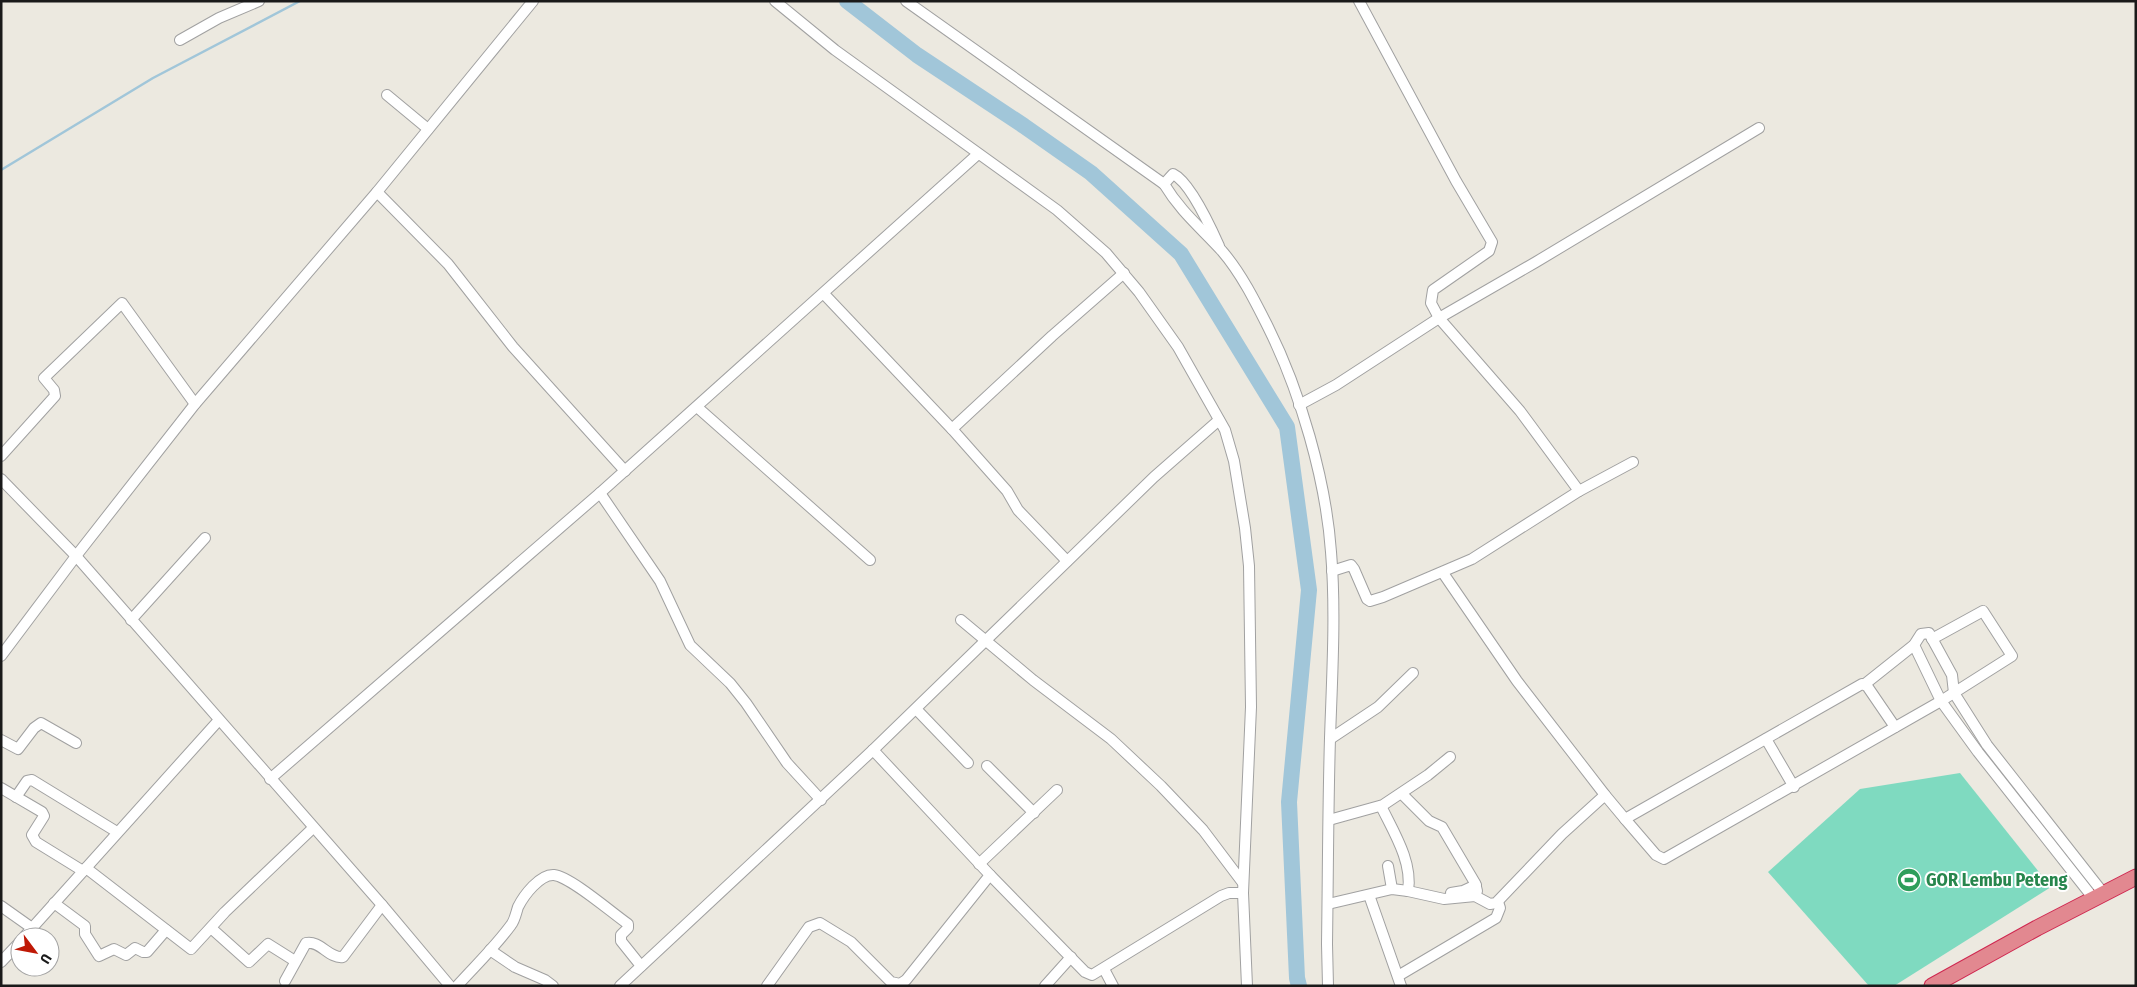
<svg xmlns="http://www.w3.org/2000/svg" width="2137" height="987" viewBox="0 0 2137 987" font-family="'Fira Sans Condensed',sans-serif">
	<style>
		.pitch { fill: #7fdac0 }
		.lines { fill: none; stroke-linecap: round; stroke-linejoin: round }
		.stream { stroke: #a1c6d9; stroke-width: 2.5 }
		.river { stroke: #a1c6d9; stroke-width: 16 }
		.minor-casing { stroke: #a1a1a1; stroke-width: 12 }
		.highway-casing { stroke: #cf2850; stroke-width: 17 }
		.minor { stroke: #fff; stroke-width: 10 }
		.highway { stroke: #e28890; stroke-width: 15 }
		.labels { text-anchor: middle; stroke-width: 4; stroke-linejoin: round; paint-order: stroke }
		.leisure-label { font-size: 18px; font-weight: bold; fill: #27864d; stroke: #fff; text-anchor: start }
	</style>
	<rect width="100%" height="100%" fill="#ece9e0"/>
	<path class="pitch" d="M1960,773L2051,887L1894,986H1869L1768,872L1860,789Z"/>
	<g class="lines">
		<path class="stream" d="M1,170L153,78L300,1"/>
		<path class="river" d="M847,1L917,55L1024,126L1091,173L1181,254L1287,427L1309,590L1289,802L1297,978L1299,986"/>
		<g class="minor-casing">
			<g id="minor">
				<path d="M775,1L835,50L1057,210L1106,253L1139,292L1178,347L1225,430L1234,461L1245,528L1249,566L1251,707L1243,893L1247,986"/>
				<path d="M906,1L1164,184C1181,212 1200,227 1222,251C1241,273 1255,301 1268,327C1300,391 1326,480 1331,552C1336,611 1332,678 1330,738C1328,806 1328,875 1327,944L1328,986"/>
				<path d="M1359,1L1456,181L1492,242L1489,251L1433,290L1431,303L1439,318L1520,411L1579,491"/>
				<path d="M180,40L219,18L259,1"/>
				<path d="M387,95L428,129"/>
				<path d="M1164,184L1173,174C1190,182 1211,228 1219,246"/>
				<path d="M377,192L448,264L513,347L625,471"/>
				<path d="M824,294L952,429L1007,491L1018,510L1067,561"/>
				<path d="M1299,405L1336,385L1439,318L1536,262L1759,128"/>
				<path d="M697,407L870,560"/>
				<path d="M952,429L1052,336L1124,273"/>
				<path d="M1,456L55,396L54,390L44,378L122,303L195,404"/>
				<path d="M1,479L76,556L382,905L450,986"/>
				<path d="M600,493L660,581L690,645L730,683L746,703L787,763L821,800"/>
				<path d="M1332,571L1351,565L1354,569L1367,599L1370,601L1383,597L1472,559L1579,491L1633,462"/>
				<path d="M1443,573L1517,681L1605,795"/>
				<path d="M131,620L205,538"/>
				<path d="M961,620L1033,680L1111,739L1161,786L1203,830L1243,883"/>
				<path d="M1914,645L1941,701L1978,752L2094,899"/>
				<path d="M1,656L76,556L195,404L377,192L533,1"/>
				<path d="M1865,684L1914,645L1921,634L1929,633L1952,675L1954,693L1987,745L2104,894"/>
				<path d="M916,709L968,763"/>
				<path d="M1330,739L1378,707L1413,673"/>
				<path d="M1766,739L1794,787"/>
				<path d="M1,740L18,749L34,728L41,723L76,743"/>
				<path d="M987,766L1034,813"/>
				<path d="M270,779L600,493L978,154"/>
				<path d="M1,788L42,812L44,816L32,835L36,842L83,871"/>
				<path d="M1402,794L1429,821L1442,827L1475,883L1477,891L1475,896"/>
				<path d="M16,797L27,781L32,780L117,832"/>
				<path d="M1381,806C1393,831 1413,862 1408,891"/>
				<path d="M1625,819L1656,855L1664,859L1941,701L2012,656L1983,611L1932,639"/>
				<path d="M1329,820L1383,805L1428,775L1450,757"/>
				<path d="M979,864L1057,790"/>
				<path d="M1388,866L1392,889"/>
				<path d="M86,868L191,949L225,912L313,828"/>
				<path d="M990,875L1085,972L1092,975L1221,896L1229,893H1243"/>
				<path d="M1451,893L1463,891L1476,885"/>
				<path d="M1369,895L1401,986"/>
				<path d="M54,903L85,926V934L99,956L114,949L126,955L135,948L143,952H147L166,930"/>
				<path d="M1328,904L1392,889L1408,891L1444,899L1475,896L1490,904L1496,903L1562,834L1605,795L1625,819L1862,684L1867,686L1895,727"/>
				<path d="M1,906L32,928"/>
				<path d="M211,928L249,962L268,944L295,961"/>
				<path d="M24,937L219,720"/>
				<path d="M490,950L515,967L545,980L553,986"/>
				<path d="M1,962L20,942"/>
				<path d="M1104,969L1113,986"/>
				<path d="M1398,976L1496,918L1500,908L1498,902"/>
				<path d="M285,981L306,943C320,940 329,959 343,957L382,905"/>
				<path d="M457,986C475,966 495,947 511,925C515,920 516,913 518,907C524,895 540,874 554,875C571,877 612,913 628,924V928L621,935V941L641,966"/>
				<path d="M620,986L873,750L1154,477L1219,420"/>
				<path d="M767,986L809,927L820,923L851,942L891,982L900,984L906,980L990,875L873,750"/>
				<path d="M1045,986L1071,957"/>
			</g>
		</g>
		<g class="highway-casing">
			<path id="highway" d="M1932,986L2037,928L2136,877"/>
		</g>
		<use href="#minor" class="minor"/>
		<use href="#highway" class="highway"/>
	</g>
	<defs>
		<g id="stadium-disc" transform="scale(1.25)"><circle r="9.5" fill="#2e9e5b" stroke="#fff"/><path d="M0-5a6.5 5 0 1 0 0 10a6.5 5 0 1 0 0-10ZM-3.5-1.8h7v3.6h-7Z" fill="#fff"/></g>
	</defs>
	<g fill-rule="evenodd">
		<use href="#stadium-disc" x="1909" y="880"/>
	</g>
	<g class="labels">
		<g class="leisure-label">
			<text x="1926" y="886">GOR Lembu Peteng</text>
		</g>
	</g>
	<rect width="2137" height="987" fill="none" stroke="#1a1a1a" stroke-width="5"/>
	<g transform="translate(35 952) rotate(122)"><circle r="24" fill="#ffffff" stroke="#a3a3a3"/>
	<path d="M0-4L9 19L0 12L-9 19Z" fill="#bf1906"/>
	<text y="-8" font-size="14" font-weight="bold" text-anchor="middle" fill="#1a1a1a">U</text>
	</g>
</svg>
